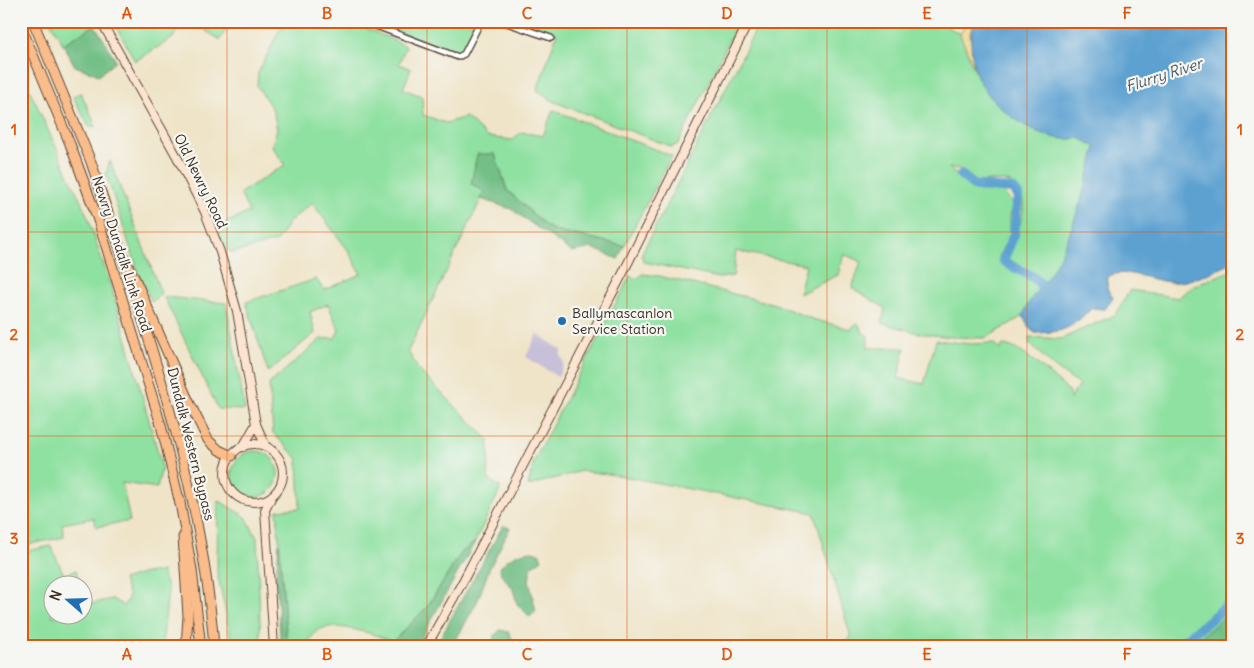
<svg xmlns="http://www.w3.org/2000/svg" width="1254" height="668" viewBox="0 0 1254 668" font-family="Delius,sans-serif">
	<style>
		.industrial { fill: #c8bfd8 }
		.green { fill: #8fe1a1; stroke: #658660 }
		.forest { fill: #73bf87; stroke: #577452 }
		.sand { fill: #eeda9e; stroke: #94825e }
		.water { fill: #5da1d1; stroke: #4c6678 }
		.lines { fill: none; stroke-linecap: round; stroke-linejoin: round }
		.river { stroke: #5da1d1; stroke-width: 10 }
		.minor-casing { stroke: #564638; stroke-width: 8 }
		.secondary-casing { stroke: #564638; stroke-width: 10 }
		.trunk-casing { stroke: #564638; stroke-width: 11 }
		.motorway-casing { stroke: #564638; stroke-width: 11 }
		.minor { stroke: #fff; stroke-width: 5 }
		.secondary { stroke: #fde4d1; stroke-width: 8 }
		.trunk { stroke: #fabc8b; stroke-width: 9 }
		.motorway { stroke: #fabc8b; stroke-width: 9 }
		.grid { fill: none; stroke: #df570d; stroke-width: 1; stroke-opacity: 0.55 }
		.poi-dot { fill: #1f6fb2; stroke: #f6f6f2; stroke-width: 2 }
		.labels { text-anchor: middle; stroke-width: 4.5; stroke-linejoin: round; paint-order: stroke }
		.street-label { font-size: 14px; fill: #3b2a1e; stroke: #f6f6f2 }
		.poi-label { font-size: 14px; fill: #3b2a1e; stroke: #f6f6f2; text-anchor: start }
		.water-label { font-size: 15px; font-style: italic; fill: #495a66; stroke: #f6f6f2 }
		.neatline { fill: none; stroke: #df570d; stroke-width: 2 }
		.grid-label { font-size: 16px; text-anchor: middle; font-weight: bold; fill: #df570d }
	</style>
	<rect width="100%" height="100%" fill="#f6f6f2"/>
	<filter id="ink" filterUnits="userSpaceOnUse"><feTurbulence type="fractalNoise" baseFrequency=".02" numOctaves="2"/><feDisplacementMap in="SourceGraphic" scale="10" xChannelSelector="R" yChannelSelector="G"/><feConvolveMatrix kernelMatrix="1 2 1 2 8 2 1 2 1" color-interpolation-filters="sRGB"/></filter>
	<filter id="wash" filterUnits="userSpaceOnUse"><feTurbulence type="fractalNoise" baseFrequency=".0096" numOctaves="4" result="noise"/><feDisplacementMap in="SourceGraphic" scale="20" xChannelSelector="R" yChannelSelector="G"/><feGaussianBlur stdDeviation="1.12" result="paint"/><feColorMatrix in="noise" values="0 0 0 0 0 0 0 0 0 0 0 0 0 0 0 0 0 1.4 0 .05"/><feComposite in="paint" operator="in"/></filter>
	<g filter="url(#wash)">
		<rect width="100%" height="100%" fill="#efe4c8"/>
		<path class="industrial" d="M537,334L562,350L560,354L564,363L558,377L526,357Z"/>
		<g class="green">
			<path d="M50,21H93L95,25L63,44Z"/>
			<path d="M123,21H181L173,38L135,61L116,26Z"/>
			<path d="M191,21H231L220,40Z"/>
			<path d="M284,21H350L406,46L399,64L411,69L403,89L422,96L423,115L446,123L466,117L487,137L513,140L521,132L543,136L553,110L672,156L624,246L582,236L561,233L547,227L507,190L495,154L485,191L408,351L418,369L489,440L488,479L500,487L499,492L475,542L461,553L428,606L392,642C377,634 330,620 317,631C313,634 309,642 306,647L287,645L277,510L300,508L298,459L273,433L269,384L321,339L335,338L339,330L328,304L310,312L315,333L268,372L246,302L316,279L324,290L361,274L348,250L312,203L290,221L277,241L233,253L223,248L217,227L249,212L240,193L285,165L272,146L277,129L273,110L257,86L258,73Z"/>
			<path d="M392,21H476L462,53L458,55L390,29Z"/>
			<path d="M513,21H739L678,144L672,147L555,102L537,90L557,34Z"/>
			<path d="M760,21H938L960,34L974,69L970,33L974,21L1112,110L1050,291L1035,273L1012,264L1006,258C1015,240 1037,195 1010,183C1001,179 985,182 975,182L960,169L949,168L969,187L1002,191L1014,205L1010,215V233L999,256L1006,266L1030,278L1045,296L1081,263H1233C1215,270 1195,281 1177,282C1153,283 1131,267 1108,276L1107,288L1113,298L1105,309L1092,308C1069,329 1066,332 1035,333L1029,328L1023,316L986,338L949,337L918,333L882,323L885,308L852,288L861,262L844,254L838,275L799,294L806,265L736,251L733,276L719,278L644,262L641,255Z"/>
			<path d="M21,71L87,215L117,305L162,467L157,488L122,483L130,521L96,527L94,518L62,524L64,537L21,546Z"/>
			<path d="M81,93L96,126L89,127L73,96Z"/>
			<path d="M110,161L161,293L152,302L140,277L106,174Z"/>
			<path d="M1233,270V647H841L851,637L814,513L617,475L581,471L528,486L534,461L630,276L638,279L642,274L659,276L775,304L812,319L850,329L858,323L863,333L868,336V348H905L898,378L924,384L936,340L970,344L994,343L1000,350L1003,345C1022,346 1052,378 1068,390L1070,399L1079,385L1052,365L1030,344L1029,337L1061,339L1115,315L1130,290L1178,298L1193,286Z"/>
			<path d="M164,297L226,303L245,410L218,409Z"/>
			<circle cx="255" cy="474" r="23"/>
			<path d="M218,500L246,517L257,538L261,647H233L217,572Z"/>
			<path d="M51,546L64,575L76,570L80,585L52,586V616H82L83,597L85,605L112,599L124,606L129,596L123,580L145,573L162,572L168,590L162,647H21V552Z"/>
		</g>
		<g class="forest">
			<path d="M95,25L116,61L99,75L75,66L63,44Z"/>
			<path d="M477,154H495L507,190L547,227L561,233L582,236L624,246L618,259L592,248L572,252L511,209L481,199L484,191L471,184Z"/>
			<path d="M503,526L510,528L490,567L477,602L452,647H435Z"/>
			<path d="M475,542L416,647H396L392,642L428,606L461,553Z"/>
			<path d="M279,543L287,645V647H281L276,577Z"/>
			<path d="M532,551L539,553L542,559L531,567L529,581L536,611L530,617L517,604L513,589L501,574L500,568C509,556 518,553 532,551Z"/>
			<path d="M1233,610V647H1188Z"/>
			<path d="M500,630L509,632L516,647H493L494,636Z"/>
		</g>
		<path class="sand" d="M968,21H974L970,33L975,71L960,34Z"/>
		<path class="water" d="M974,21H1223L1233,28V263C1215,270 1195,281 1177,282C1153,283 1130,267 1108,276L1107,288L1113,298L1105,309L1092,308C1069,329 1066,332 1035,333L1029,328L1023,316C1030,295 1046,283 1056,264C1075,228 1085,186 1096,147L1079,138C1044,147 984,105 975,70C971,55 969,36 974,21Z"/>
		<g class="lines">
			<g class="river">
				<path d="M961,175L975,186L1013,189L1018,195L1014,235L1003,260C1021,275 1037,271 1047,296"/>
				<path d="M1176,647L1233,601"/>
			</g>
		</g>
	</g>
	<g filter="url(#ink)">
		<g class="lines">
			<g class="minor-casing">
				<g id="minor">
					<path d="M363,21L458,57L464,54L481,21"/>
					<path d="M501,21L551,38"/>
				</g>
			</g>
			<g class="secondary-casing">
				<g id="secondary">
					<path d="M101,21L176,155L205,212L220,252L237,311L256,424L266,447"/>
					<circle cx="254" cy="473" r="29"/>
					<path d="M243,447L256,424"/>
					<path d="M272,496L265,510L274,647"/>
					<path d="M426,647L462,583L623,273L749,21"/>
				</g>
			</g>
			<g class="trunk-casing">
				<g id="trunk">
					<path d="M33,21L91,162L121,252L135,279L190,404L208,440L219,450L232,456"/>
					<path d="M21,26L70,144L98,220L161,425L180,504"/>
					<path d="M183,537L188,616L186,647"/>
				</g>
			</g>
			<g class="motorway-casing">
				<g id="motorway">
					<path d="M121,252C163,381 204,510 214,647"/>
					<path d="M179,497L192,570L201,647"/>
				</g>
			</g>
			<use href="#minor" class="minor"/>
			<use href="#secondary" class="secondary"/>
			<use href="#trunk" class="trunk"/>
			<use href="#motorway" class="motorway"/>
		</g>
	</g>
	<path class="grid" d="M227,21V647M427,21V647M627,21V647M827,21V647M1027,21V647M21,232H1233M21,436H1233"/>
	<circle class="poi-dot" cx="562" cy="321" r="5"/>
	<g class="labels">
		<g class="street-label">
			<text transform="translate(201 181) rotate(64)" y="5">Old Newry Road</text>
			<text transform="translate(122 254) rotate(72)" y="5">Newry Dundalk Link Road</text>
			<text transform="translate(191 444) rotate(76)" y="5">Dundalk Western Bypass</text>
		</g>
		<g class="poi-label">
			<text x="572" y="318">Ballymascanlon<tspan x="572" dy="16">Service Station</tspan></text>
		</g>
		<g class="water-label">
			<text transform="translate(1164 75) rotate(-18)" y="5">Flurry River</text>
		</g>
	</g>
	<rect width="1254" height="668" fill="none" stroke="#f6f6f2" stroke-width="55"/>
	<g transform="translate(68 600) rotate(290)"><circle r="24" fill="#f6f6f2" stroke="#aba49d"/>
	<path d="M0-4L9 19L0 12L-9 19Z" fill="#1f6fb2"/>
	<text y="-8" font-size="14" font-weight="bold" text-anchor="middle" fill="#3b2a1e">N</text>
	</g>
	<rect x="28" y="28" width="1198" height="612" class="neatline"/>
	<g class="grid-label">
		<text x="127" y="19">A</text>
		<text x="327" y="19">B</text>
		<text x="527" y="19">C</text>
		<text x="727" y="19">D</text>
		<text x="927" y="19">E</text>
		<text x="1127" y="19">F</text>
		<text x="14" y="135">1</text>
		<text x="1240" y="135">1</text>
		<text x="14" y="340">2</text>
		<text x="1240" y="340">2</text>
		<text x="14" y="544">3</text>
		<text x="1240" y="544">3</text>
		<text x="127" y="660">A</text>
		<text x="327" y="660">B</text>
		<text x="527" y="660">C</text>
		<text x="727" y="660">D</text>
		<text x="927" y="660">E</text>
		<text x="1127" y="660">F</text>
	</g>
</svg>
